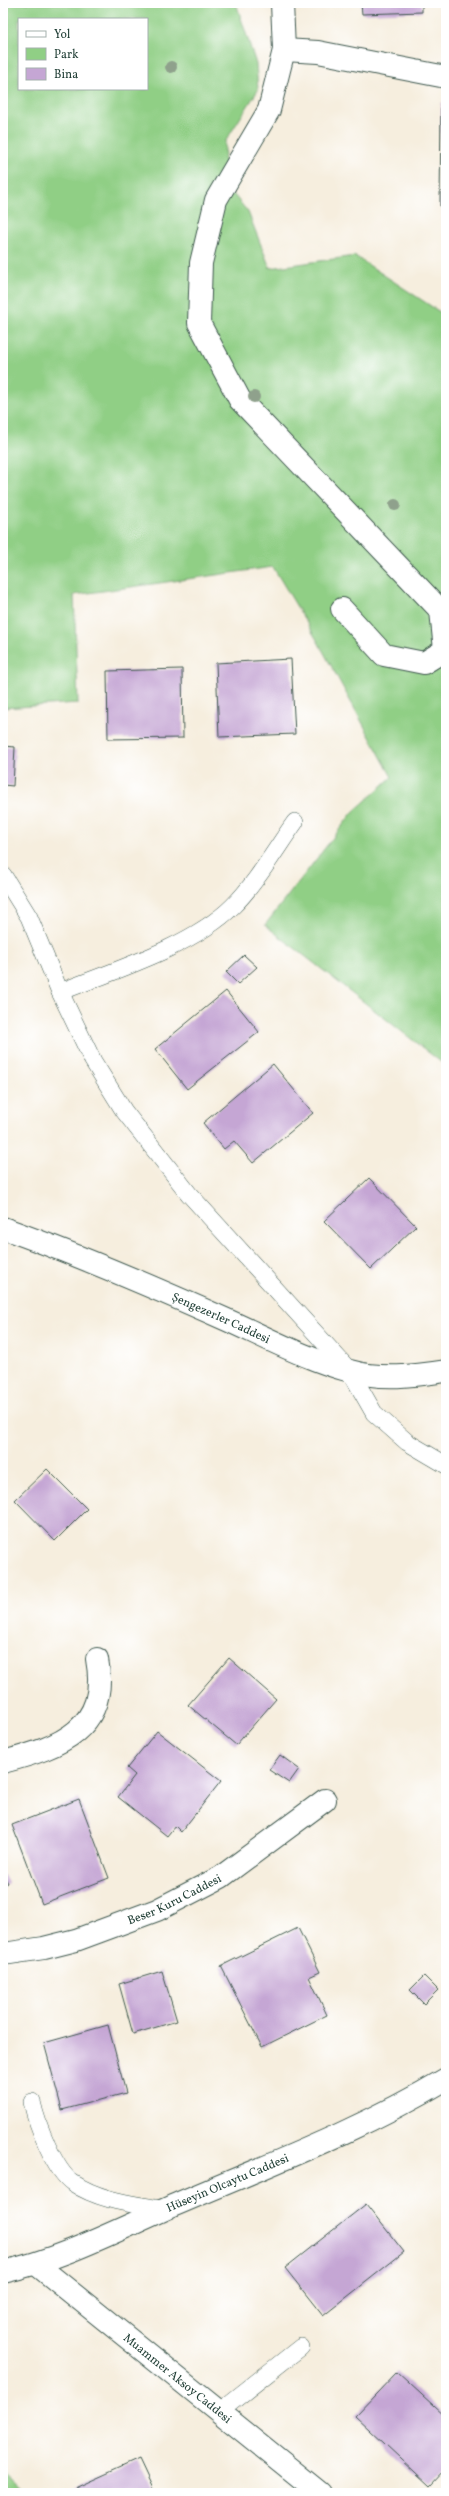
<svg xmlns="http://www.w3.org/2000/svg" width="449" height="2496" viewBox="0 0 449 2496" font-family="Vollkorn,serif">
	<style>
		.green { fill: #90cf85; stroke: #58865c; fill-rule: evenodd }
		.building { fill: #c5a6d4 }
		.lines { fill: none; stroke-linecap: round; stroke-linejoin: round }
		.service-casing { stroke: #3f584e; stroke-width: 18 }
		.minor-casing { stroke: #3f584e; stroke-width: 24 }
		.service { stroke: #fff; stroke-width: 17 }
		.minor { stroke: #fff; stroke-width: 22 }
		.tree { fill: #8fa18c }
		.labels { text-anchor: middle; stroke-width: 3.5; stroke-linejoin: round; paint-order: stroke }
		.street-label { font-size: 12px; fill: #1f3d34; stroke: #fff }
	</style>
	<rect width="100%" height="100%" fill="#fff"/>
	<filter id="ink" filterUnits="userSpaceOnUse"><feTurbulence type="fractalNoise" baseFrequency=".025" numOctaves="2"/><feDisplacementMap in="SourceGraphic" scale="8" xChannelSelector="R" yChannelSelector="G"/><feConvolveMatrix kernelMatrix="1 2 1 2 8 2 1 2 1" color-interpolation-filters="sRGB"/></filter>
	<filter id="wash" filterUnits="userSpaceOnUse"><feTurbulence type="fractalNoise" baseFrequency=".012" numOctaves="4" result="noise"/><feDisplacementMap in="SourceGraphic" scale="16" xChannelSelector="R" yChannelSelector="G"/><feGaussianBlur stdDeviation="0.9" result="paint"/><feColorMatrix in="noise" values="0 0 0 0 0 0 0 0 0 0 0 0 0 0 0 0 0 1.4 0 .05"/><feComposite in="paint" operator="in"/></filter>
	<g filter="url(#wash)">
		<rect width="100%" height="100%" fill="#f6eede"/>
		<g class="green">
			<path d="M3,3H236L256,64L258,90L225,142L224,183L248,212L270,268L355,256L446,316V1066L265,925L353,812L392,777L317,640L273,567L74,595L78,703L3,708ZM19,19H147V89H19Z"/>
			<path d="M3,2473L24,2493H3Z"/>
		</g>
		<g id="blocks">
			<g class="building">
				<path d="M361,3H422V12L362,14Z"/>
				<path d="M441,103H446V207L440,206Z"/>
				<path d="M291,659L295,734L219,737L216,663Z"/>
				<path d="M182,669L183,738L108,739L107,671Z"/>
				<path d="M3,746L15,747L13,786L3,785Z"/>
				<path d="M244,955L257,967L238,984L226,972Z"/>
				<path d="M226,991L259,1032L187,1089L155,1049Z"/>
				<path d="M273,1064L313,1113L253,1163L234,1141L224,1149L203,1123Z"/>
				<path d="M369,1178L416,1226L371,1269L324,1221Z"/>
				<path d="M47,1469L87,1509L55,1541L15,1500Z"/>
				<path d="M229,1658L276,1699L236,1745L188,1705Z"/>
				<path d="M157,1731L221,1781L181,1832L175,1826L167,1836L118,1797L135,1775L127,1768Z"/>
				<path d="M280,1755L299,1769L289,1783L269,1770Z"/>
				<path d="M79,1799L109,1878L42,1904L12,1825Z"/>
				<path d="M446,1858V1866L442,1862Z"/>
				<path d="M3,1874L8,1883L3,1886Z"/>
				<path d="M298,1928L320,1972L309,1977L327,2015L262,2047L221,1966Z"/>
				<path d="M162,1971L177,2021L133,2034L119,1984Z"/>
				<path d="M424,1976L438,1990L424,2004L410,1990Z"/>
				<path d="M108,2025L126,2093L62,2110L44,2043Z"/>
				<path d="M366,2204L404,2252L323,2316L285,2268Z"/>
				<path d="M397,2372L446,2417V2469L430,2486L355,2416Z"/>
				<path d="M139,2459L155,2493H78L75,2488Z"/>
			</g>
		</g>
	</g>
	<g filter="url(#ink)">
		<use href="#blocks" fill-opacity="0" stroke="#3f584e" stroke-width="1"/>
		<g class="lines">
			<g class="service-casing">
				<g id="service">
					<path d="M3,875L29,917L60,992L93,1061L124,1111L189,1194L350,1371L374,1413L407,1442L446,1465"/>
					<path d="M60,992C113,971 193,946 233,906C257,882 275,850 295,822"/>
					<path d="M32,2102C37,2124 54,2170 73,2183C100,2201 134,2204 165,2210"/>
					<path d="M219,2412L301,2347"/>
				</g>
			</g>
			<g class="minor-casing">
				<g id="minor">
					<path d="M282,3L284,50L269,110L216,200L201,263L199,323L240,400L441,611L445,650L424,663L384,655L342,609"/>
					<path d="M284,50L318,52L446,77"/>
					<path id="s1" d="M3,1228C79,1255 153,1287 227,1320C267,1338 308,1360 350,1371C381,1380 414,1376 446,1371"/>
					<path d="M3,1762C60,1747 110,1729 97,1659"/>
					<path id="s2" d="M3,1954L44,1948L76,1940L157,1910L221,1877L325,1800"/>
					<path id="s3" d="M36,2264L320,2493"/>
					<path id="s4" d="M3,2272C65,2258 119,2229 177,2204C268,2165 361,2130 446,2079"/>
				</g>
			</g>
			<use href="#service" class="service"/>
			<use href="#minor" class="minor"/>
		</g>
		<g class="tree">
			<circle cx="171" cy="67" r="6"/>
			<circle cx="254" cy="397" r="6"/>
			<circle cx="395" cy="505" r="6"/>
		</g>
	</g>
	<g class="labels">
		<g class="street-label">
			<text dy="4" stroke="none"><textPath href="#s1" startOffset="236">Şengezerler Caddesi</textPath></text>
			<text dy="4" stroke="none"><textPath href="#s2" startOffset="181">Beser Kuru Caddesi</textPath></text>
			<text dy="4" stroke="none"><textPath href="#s4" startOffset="242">Hüseyin Olcaytu Caddesi</textPath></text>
			<text dy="4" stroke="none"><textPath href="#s3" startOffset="182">Muammer Aksoy Caddesi</textPath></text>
		</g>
	</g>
	<rect width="449" height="2496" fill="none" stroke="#fff" stroke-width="16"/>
	<rect x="18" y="18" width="130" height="72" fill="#ffffff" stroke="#a5b1ae"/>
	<rect x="26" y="31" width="20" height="6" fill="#ffffff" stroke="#a5b1ae"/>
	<text x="54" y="38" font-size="12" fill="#1f3d34">Yol</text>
	<rect x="26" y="48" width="20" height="12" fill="#90cf85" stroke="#a5b1ae"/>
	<text x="54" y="58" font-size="12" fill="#1f3d34">Park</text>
	<rect x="26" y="68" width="20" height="12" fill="#c5a6d4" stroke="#a5b1ae"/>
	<text x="54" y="78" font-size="12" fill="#1f3d34">Bina</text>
</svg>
